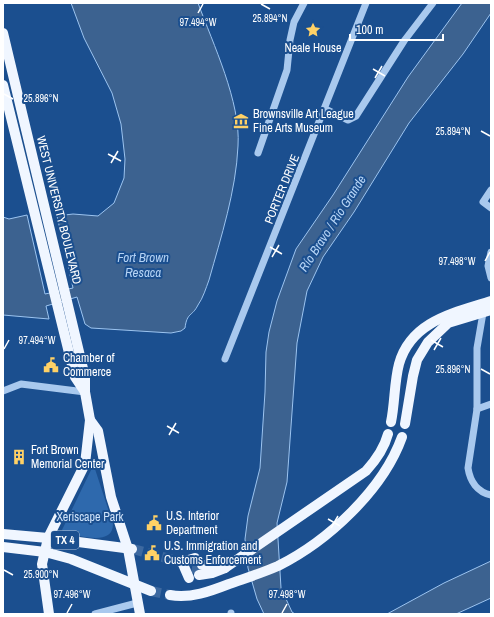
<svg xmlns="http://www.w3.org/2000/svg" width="494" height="617" viewBox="0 0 494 617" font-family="'Archivo Narrow',sans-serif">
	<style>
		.green { fill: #2e69ad }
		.water { fill: #3c6290; stroke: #9cc4f0 }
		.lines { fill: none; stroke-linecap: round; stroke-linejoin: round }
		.major-tunnel { stroke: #3d69a0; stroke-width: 10; stroke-dasharray: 10 5; stroke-linecap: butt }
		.minor { stroke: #a9c9ee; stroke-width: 7 }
		.major { stroke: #f0f6ff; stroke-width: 10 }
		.ticks { fill: none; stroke: #fff; stroke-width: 1.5 }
		.labels { text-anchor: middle; stroke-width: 4; stroke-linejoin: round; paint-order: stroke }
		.shield { fill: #1b4f8f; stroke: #bbcadd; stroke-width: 1 }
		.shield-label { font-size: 11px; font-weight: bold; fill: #fff }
		.poi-label { font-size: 12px; fill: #fff; stroke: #1b4f8f; text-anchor: start }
		.street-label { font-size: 12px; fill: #fff; stroke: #1b4f8f }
		.park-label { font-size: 12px; fill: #cfe3fa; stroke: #1b4f8f }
		.water-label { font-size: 13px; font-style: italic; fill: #b5d3f5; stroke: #1b4f8f }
		.ticks-label { font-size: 10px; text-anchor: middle; fill: #fff; stroke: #1b4f8f; stroke-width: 4; stroke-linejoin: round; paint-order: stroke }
	</style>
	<rect width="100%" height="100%" fill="#1b4f8f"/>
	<path class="green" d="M92,468L95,469L113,524C113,547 79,535 64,533L62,530Z"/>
	<g class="water">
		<path d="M71,3H198C213,44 241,102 238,146C236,191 221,237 209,280C206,288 203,298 198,305C192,317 187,312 185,328L181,331L171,333L91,328L85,324L77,297L46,306L49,319L3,315V217L9,219L27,215L45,294L73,288L57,216L73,214L98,216L114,203L124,178L125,159L121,124L112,93L84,38Z"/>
		<path d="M462,3H491V13L463,54L409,123L354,212L323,257L307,291L297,343L287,482L277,523L281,588L292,612L295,614H264L257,599L248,568L245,539L248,516L260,468L265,392L266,352L269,332L277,301L296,249L333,195L408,77Z"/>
		<path d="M491,561V598L456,614H387L444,583Z"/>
	</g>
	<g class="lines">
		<g class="major-tunnel">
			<path d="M133,549L181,562"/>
			<path d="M192,568L201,569"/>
			<path d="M151,591L170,595"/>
		</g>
		<g class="minor">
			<path d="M325,109L348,120L356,116L404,41L433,3"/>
			<path d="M258,153L287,70L290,40L294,22L304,3"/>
			<path d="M491,190L483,202L491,208"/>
			<path d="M491,252L488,266L491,278"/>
			<path d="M483,313L477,348V409L468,468C470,481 477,492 491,495"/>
			<path d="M225,359L366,3"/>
			<path d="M3,391L21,384L85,392"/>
			<path d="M477,409L491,404"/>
			<path d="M231,613V614"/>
			<path d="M95,614L137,603"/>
		</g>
		<g class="major">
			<path d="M3,33L85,377V392L90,420L85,464L48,538L42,564L49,614"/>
			<path d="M3,85L75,377L85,392"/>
			<path d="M90,420L98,431L111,497L128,549L140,614"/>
			<path d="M391,422C395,403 394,383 399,364C411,321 454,313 491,301"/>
			<path d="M405,424L413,376L417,360L428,342L448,323L491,310"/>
			<path d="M3,534L48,538L132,549"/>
			<path d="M3,547L45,552L71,559L151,591"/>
			<path d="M182,562L189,578"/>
			<path d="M182,562L195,558"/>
			<path d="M202,565H218L225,568"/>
			<path d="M199,575L212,573L225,568L366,471C376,460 384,449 388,434"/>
			<path d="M170,595C190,599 211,591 229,584C246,578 262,573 278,566C328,541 383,490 402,437"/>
		</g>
	</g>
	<path class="ticks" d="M261,4L270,9M198,13L203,4M373,69L385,76M375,78L382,66M4,94L13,99M481,131L490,136M108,154L121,161M111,163L118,151M270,247L282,254M272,257L279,245M485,261L490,252M431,340L443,347M4,349L9,340M434,350L441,338M481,369L490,374M167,426L179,433M169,435L176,423M328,519L340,526M331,528L338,516M4,570L13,575M67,613L72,604M282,613L287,604"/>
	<defs>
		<g id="sight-bare" transform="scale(1.2)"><path d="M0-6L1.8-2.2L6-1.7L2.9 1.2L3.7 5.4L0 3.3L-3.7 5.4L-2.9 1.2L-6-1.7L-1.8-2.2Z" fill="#ffd166" stroke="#1b4f8f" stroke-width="2.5" paint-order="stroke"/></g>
		<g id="museum-bare" transform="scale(1.2)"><path d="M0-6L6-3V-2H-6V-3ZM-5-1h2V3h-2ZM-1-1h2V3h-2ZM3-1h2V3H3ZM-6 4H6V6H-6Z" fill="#ffd166" stroke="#1b4f8f" stroke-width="2.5" paint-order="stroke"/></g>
		<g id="civic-bare" transform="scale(1.2)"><path d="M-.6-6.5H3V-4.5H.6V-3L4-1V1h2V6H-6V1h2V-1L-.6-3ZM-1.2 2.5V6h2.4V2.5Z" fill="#ffd166" stroke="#1b4f8f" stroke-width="2.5" paint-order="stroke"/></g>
		<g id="building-bare" transform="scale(1.2)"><path d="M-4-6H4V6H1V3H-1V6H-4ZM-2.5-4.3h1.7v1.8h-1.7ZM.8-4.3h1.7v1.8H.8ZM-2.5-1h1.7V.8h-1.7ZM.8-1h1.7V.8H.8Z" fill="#ffd166" stroke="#1b4f8f" stroke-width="2.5" paint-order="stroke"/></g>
	</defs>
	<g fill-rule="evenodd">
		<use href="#sight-bare" x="313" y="30"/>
		<use href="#museum-bare" x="241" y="121"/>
		<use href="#civic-bare" x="51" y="365"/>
		<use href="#building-bare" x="19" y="457"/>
		<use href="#civic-bare" x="154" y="523"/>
		<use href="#civic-bare" x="152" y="553"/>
	</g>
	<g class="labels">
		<rect class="shield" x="51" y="531" width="28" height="18" rx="3"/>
		<g class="shield-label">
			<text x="65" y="544">TX 4</text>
		</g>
		<g class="poi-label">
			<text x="313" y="52" text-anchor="middle">Neale House</text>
			<text x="253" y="118">Brownsville Art League<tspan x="253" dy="14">Fine Arts Museum</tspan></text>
			<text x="63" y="362">Chamber of<tspan x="63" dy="14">Commerce</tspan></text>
			<text x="31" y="454">Fort Brown<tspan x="31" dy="14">Memorial Center</tspan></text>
			<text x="166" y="520">U.S. Interior<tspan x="166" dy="14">Department</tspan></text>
			<text x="164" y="550">U.S. Immigration and<tspan x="164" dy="14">Customs Enforcement</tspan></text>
		</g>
		<g class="street-label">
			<text transform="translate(282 189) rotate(-68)" y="4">PORTER DRIVE</text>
			<text transform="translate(59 210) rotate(76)" y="4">WEST UNIVERSITY BOULEVARD</text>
		</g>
		<g class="park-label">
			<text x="90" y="521">Xeriscape Park</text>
		</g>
		<g class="water-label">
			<text transform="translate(332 223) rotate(-57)" y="5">Río Bravo / Rio Grande</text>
			<text x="143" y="262">Fort Brown<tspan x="143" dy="15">Resaca</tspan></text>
		</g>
	</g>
	<g class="ticks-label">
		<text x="270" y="22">25.894°N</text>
		<text x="198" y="26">97.494°W</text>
		<text x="41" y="102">25.896°N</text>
		<text x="453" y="135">25.894°N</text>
		<text x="457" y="265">97.498°W</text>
		<text x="37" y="344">97.494°W</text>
		<text x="453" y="373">25.896°N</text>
		<text x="41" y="578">25.900°N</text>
		<text x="72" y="598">97.496°W</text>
		<text x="287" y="598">97.498°W</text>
	</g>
	<rect width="494" height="617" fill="none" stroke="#ffffff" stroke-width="8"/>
	<path d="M350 34v6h93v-6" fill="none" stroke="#ffffff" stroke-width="2"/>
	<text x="356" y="34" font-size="12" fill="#ffffff" stroke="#1b4f8f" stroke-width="3" paint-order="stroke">100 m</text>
</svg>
